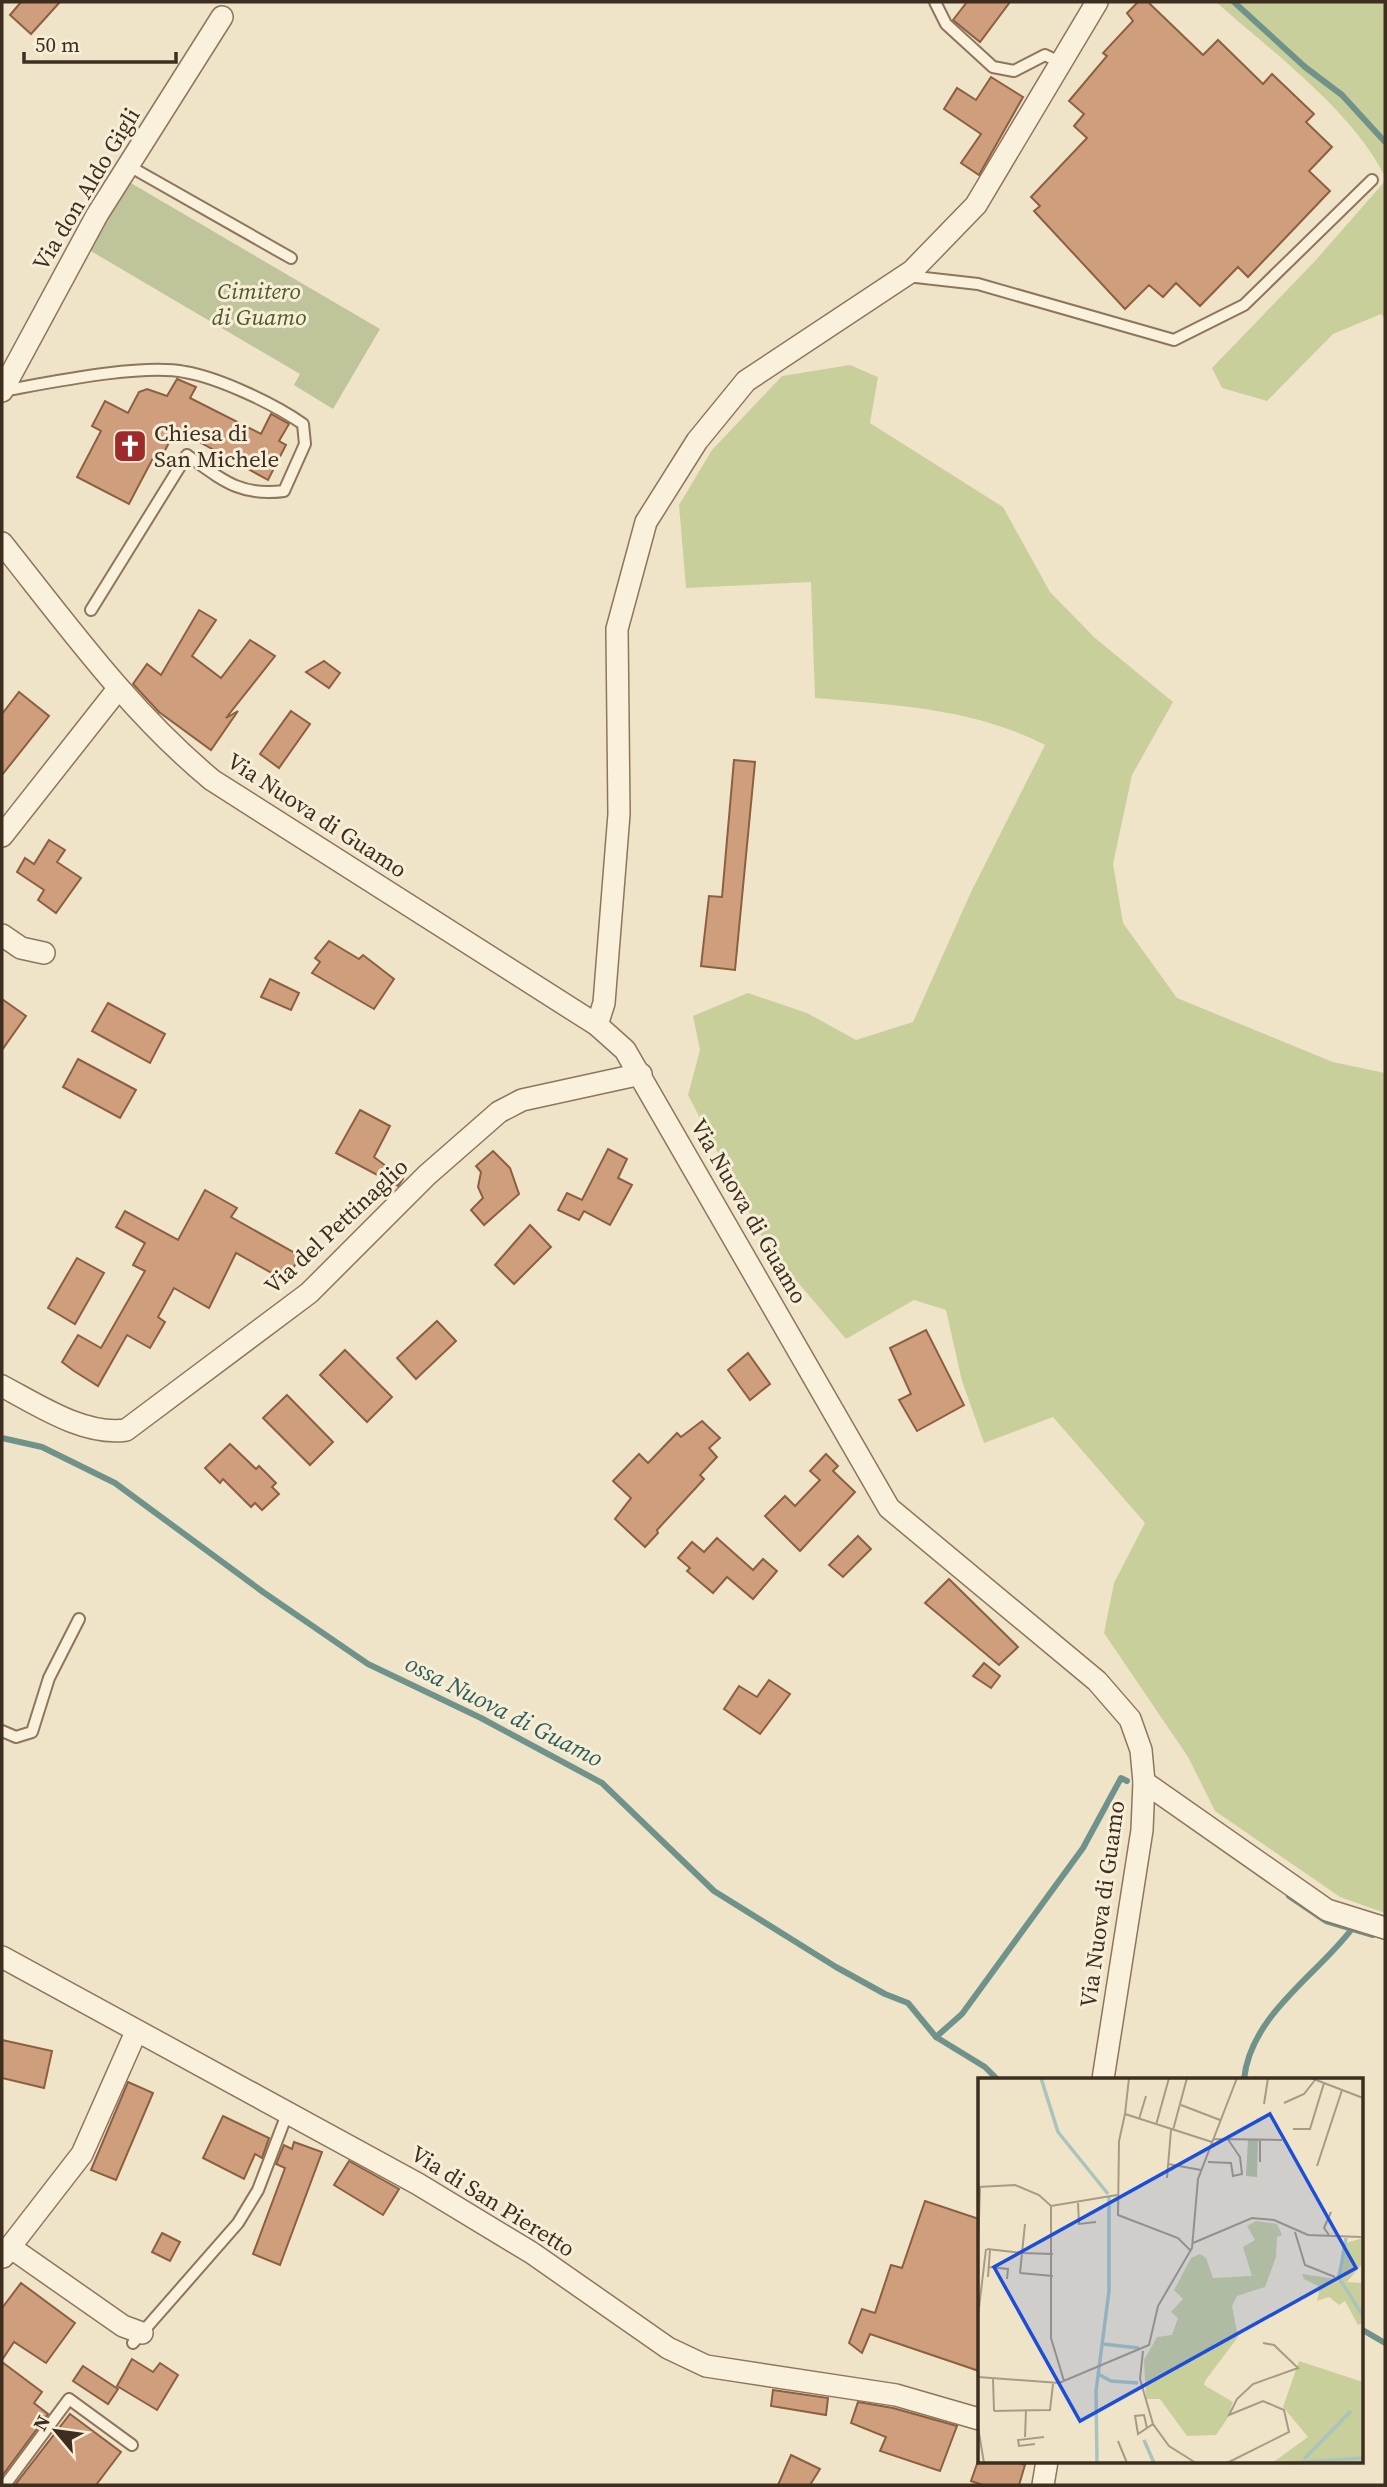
<svg xmlns="http://www.w3.org/2000/svg" width="1387" height="2487" viewBox="0 0 1387 2487" font-family="'Source Serif 4',serif">
	<style>
		.green { fill: #c9cf9b }
		.cemetery { fill: #bfc49a }
		.lines { fill: none; stroke-linecap: round; stroke-linejoin: round }
		.stream { stroke: #6f938a; stroke-width: 6 }
		.building { fill: #cf9f7d; stroke: #8d5f41; stroke-width: 2 }
		.service-casing { stroke: #8d765c; stroke-width: 14 }
		.minor-casing { stroke: #8d765c; stroke-width: 24 }
		.service { stroke: #faf1dc; stroke-width: 10 }
		.minor { stroke: #faf1dc; stroke-width: 21 }
		.labels { text-anchor: middle; stroke-width: 6; stroke-linejoin: round; paint-order: stroke }
		.street-label { font-size: 23px; fill: #3d2e20; stroke: #f7eed8 }
		.park-label { font-size: 23px; font-style: italic; fill: #4d5a26; stroke: #f7eed8 }
		.poi-label { font-size: 23px; fill: #3d2e20; stroke: #f7eed8; text-anchor: start }
		.water-label { font-size: 24px; font-style: italic; fill: #2f5d5a; stroke: #f7eed8 }
		.inset-river { fill: none; stroke: #a9c4bc; stroke-width: 3.5 }
		.inset-road { fill: none; stroke: #a89b85; stroke-width: 2 }
		.view { fill: #1d4ed8; fill-opacity: 0.15; stroke: #1d4ed8; stroke-width: 3.5 }
		.inset-edge { fill: none; stroke: #3d2e20; stroke-width: 3.5 }
	</style>
	<rect width="100%" height="100%" fill="#f0e4c8"/>
	<g class="green">
		<path d="M1216,2H1385V177C1354,112 1270,50 1216,2Z"/>
		<path d="M1385,181V319L1381,314L1333,334L1267,401L1222,388L1212,368L1315,261Z"/>
		<path d="M850,365L878,377L870,423L1003,507L1050,592L1095,638L1173,702L1132,775L1113,864L1123,923L1177,998L1333,1062L1385,1073V1913L1340,1897L1215,1811L1188,1757L1104,1633L1114,1583L1145,1523L1053,1417L984,1443L962,1381L946,1310L914,1300L846,1339L766,1245L688,1095L700,1050L693,1016L748,993L807,1013L856,1040L913,1022L971,892L1045,745C973,708 894,705 815,698L811,582L686,588L679,505L712,450L782,376Z"/>
	</g>
	<path class="cemetery" d="M124,179L380,329L333,409L294,385L300,374L84,247Z"/>
	<g class="lines">
		<g class="stream">
			<path d="M1234,2L1305,67L1342,95L1385,142"/>
			<path d="M2,1438L42,1447L115,1483L263,1592L368,1664L481,1718L602,1783L714,1891L836,1967L885,1994L908,2003L936,2037L985,2067L997,2079"/>
			<path d="M1289,1896L1326,1921L1373,1935"/>
			<path d="M936,2037L962,2014L1083,1848L1121,1778L1127,1781"/>
			<path d="M1244,2079C1251,2015 1315,1977 1351,1930"/>
			<path d="M1361,2329L1385,2343"/>
		</g>
	</g>
	<g class="building">
		<path d="M21,2H60L31,34L10,15Z"/>
		<path d="M967,2H1010L980,42L953,20Z"/>
		<path d="M1138,2H1148L1203,55L1218,40L1263,84L1272,74L1314,114L1306,122L1332,147L1309,171L1330,191L1248,277L1238,267L1200,306L1176,283L1163,297L1149,285L1125,309L1034,211L1040,206L1031,197L1087,138L1074,126L1084,114L1069,101L1107,56L1103,53L1133,21L1127,13Z"/>
		<path d="M991,77L1023,97L979,175L961,163L981,134L944,109L957,88L976,100Z"/>
		<path d="M177,379L196,387L190,398L261,434L271,414L289,424L279,441L286,445L268,480L176,429L158,464L152,460L129,504L77,477L101,431L92,426L105,401L128,413L139,392L147,389L167,396Z"/>
		<path d="M199,610L216,620L192,656L221,678L250,640L275,656L226,718L238,711L211,750L159,712L133,684L147,664L161,675Z"/>
		<path d="M324,661L340,673L329,688L306,672Z"/>
		<path d="M19,692L49,716L2,775V714Z"/>
		<path d="M291,711L310,724L279,768L260,754Z"/>
		<path d="M734,760L755,762L735,970L701,966L709,896L722,897Z"/>
		<path d="M49,840L65,850L57,862L81,878L56,913L38,900L44,890L17,872L25,858L34,864Z"/>
		<path d="M329,941L359,959L363,955L394,979L374,1009L312,973L320,962L315,958Z"/>
		<path d="M270,979L299,993L291,1010L261,997Z"/>
		<path d="M2,999L26,1016L2,1050Z"/>
		<path d="M108,1003L165,1034L150,1063L92,1031Z"/>
		<path d="M78,1059L136,1090L120,1118L63,1087Z"/>
		<path d="M360,1110L390,1126L374,1157L403,1179L398,1186L336,1153Z"/>
		<path d="M608,1149L627,1159L618,1178L632,1185L610,1225L584,1211L579,1220L558,1210L567,1193L582,1200Z"/>
		<path d="M493,1151L510,1168L519,1194L484,1225L471,1210L483,1198L478,1187L481,1172L476,1166Z"/>
		<path d="M205,1190L237,1208L231,1217L300,1256L286,1281L236,1253L209,1308L174,1288L158,1317L165,1322L150,1348L127,1335L98,1386L74,1371L62,1362L78,1335L101,1348L145,1271L133,1265L145,1243L116,1227L125,1211L178,1240Z"/>
		<path d="M530,1225L551,1247L514,1284L495,1265Z"/>
		<path d="M77,1258L104,1273L75,1324L48,1308Z"/>
		<path d="M437,1321L456,1341L416,1379L397,1358Z"/>
		<path d="M926,1330L964,1405L917,1431L899,1400L911,1394L890,1348Z"/>
		<path d="M345,1350L392,1397L367,1422L320,1375Z"/>
		<path d="M748,1353L770,1384L750,1400L728,1370Z"/>
		<path d="M287,1395L333,1442L310,1465L263,1418Z"/>
		<path d="M702,1421L720,1438L709,1448L717,1457L700,1475L704,1479L657,1530L658,1533L645,1547L615,1519L631,1498L613,1481L639,1454L648,1463L677,1433L681,1437Z"/>
		<path d="M230,1444L256,1469L259,1466L276,1483L272,1487L279,1494L262,1510L255,1503L251,1507L223,1479L220,1483L205,1468Z"/>
		<path d="M826,1454L838,1466L833,1471L855,1492L800,1551L765,1516L785,1496L795,1506L820,1480L810,1471Z"/>
		<path d="M858,1536L871,1549L843,1577L829,1565Z"/>
		<path d="M717,1538L753,1570L763,1559L777,1571L753,1599L727,1577L713,1593L687,1571L690,1568L678,1558L692,1542L704,1552Z"/>
		<path d="M949,1579L1018,1647L999,1665L925,1603Z"/>
		<path d="M984,1663L1000,1676L991,1688L973,1676Z"/>
		<path d="M769,1680L790,1694L760,1734L724,1709L739,1686L757,1697Z"/>
		<path d="M2,2040L52,2051L44,2088L2,2078Z"/>
		<path d="M128,2082L153,2093L116,2180L91,2170Z"/>
		<path d="M223,2116L269,2138L262,2158L255,2154L244,2179L203,2158Z"/>
		<path d="M294,2142L322,2152L280,2265L253,2254L285,2168L276,2164L284,2145L292,2149Z"/>
		<path d="M349,2161L399,2189L383,2215L334,2185Z"/>
		<path d="M925,2201L979,2219V2371L870,2334L862,2353L849,2343L862,2309L875,2313L891,2265L902,2268Z"/>
		<path d="M162,2233L180,2242L170,2261L152,2252Z"/>
		<path d="M21,2283L75,2323L46,2363L14,2342L2,2360V2308Z"/>
		<path d="M132,2359L153,2372L160,2363L178,2375L157,2410L117,2386Z"/>
		<path d="M2,2362L42,2392L34,2403L48,2414L2,2476Z"/>
		<path d="M83,2366L118,2389L108,2404L73,2381Z"/>
		<path d="M773,2390L828,2398L826,2415L771,2406Z"/>
		<path d="M858,2402L893,2408L957,2426L940,2471L880,2451L886,2437L851,2423Z"/>
		<path d="M70,2414L121,2452L96,2485H15Z"/>
		<path d="M791,2455L820,2469L810,2485H778Z"/>
		<path d="M978,2461H1013L1025,2465L1019,2485H983L971,2481Z"/>
	</g>
	<g class="lines">
		<g class="service-casing">
			<g id="service">
				<path d="M935,2L946,24L993,67L1014,71L1045,55L1061,63"/>
				<path d="M129,166L291,258"/>
				<path d="M907,276L978,284L1174,340L1244,305L1372,180"/>
				<path d="M2,391C47,383 142,363 185,372C220,378 274,404 303,424L305,444L284,491C240,497 221,479 187,455L91,610"/>
				<path d="M2,1731L16,1737L32,1732L49,1678L79,1619"/>
				<path d="M133,2343L238,2223L258,2190L287,2114"/>
				<path d="M5,2485L69,2399L132,2445"/>
			</g>
		</g>
		<g class="minor-casing">
			<g id="minor">
				<path d="M2,391L97,215L222,17"/>
				<path d="M2,543C68,626 130,712 212,780L597,1025L625,1050L889,1508L1097,1681L1130,1719L1141,1750L1144,1782L1142,1830L1103,2079"/>
				<path d="M2,836L118,689"/>
				<path d="M2,935L21,948L44,953"/>
				<path d="M597,1025L604,1003L619,814L617,629L646,522L697,441L746,381L912,271L976,205L1097,2"/>
				<path d="M2,1386C38,1405 84,1436 126,1430L309,1293L427,1175L499,1112L522,1100L641,1074"/>
				<path d="M1144,1782L1327,1910L1385,1928"/>
				<path d="M2,1957L418,2184L532,2253L668,2348L706,2366L896,2395L979,2419"/>
				<path d="M10,2247L82,2154L136,2032"/>
				<path d="M3,2257L10,2247L123,2326L142,2333"/>
				<path d="M1043,2485L1047,2461"/>
			</g>
		</g>
		<use href="#service" class="service"/>
		<use href="#minor" class="minor"/>
	</g>
	<defs>
		<g id="church-square" transform="scale(1.75)"><rect x="-9" y="-9" width="18" height="18" rx="4" fill="#9e2a2b" stroke="#f7eed8"/><path d="M-1.2-6h2.4v3.5h3.3v2.4h-3.3V6h-2.4V-.1h-3.3v-2.4h3.3Z" fill="#fff"/></g>
	</defs>
	<g fill-rule="evenodd">
		<use href="#church-square" x="130" y="446"/>
	</g>
	<g class="labels">
		<g class="street-label">
			<text transform="translate(86 189) rotate(-59)" y="8">Via don Aldo Gigli</text>
			<text transform="translate(317 815) rotate(33)" y="8">Via Nuova di Guamo</text>
			<text transform="translate(749 1211) rotate(60)" y="8">Via Nuova di Guamo</text>
			<text transform="translate(336 1226) rotate(-43)" y="8">Via del Pettinaglio</text>
			<text transform="translate(1102 1904) rotate(-82)" y="8">Via Nuova di Guamo</text>
			<text transform="translate(493 2201) rotate(32)" y="8">Via di San Pieretto</text>
		</g>
		<g class="park-label">
			<text x="259" y="299">Cimitero<tspan x="259" dy="26">di Guamo</tspan></text>
		</g>
		<g class="poi-label">
			<text x="154" y="441">Chiesa di<tspan x="154" dy="26">San Michele</tspan></text>
		</g>
		<g class="water-label">
			<text transform="translate(504 1711) rotate(27)" y="8">ossa Nuova di Guamo</text>
		</g>
	</g>
	<g transform="translate(978 2078)">
		<rect width="385" height="385" fill="#f0e4c8"/>
		<path d="M278,143L299,146L304,157L299,159L298,179L287,209L259,218L254,228L260,259L227,303L226,307L255,324L249,341L238,357L209,358L182,321H168L166,282L179,259L194,257L200,240L193,234L205,221L196,212L213,180L222,176L228,180L235,200L274,198L265,169L277,162L269,148ZM385,160V185L369,204L385,205V245L380,247L367,223L361,227L351,219L339,223L342,209L326,201L324,196L358,201L368,165ZM321,283L385,304V385H294L330,359L305,329Z" fill="#c9cf9b"/>
		<path d="M270,61H280L279,99L268,98Z" fill="#bfc49a"/>
		<path class="inset-river" d="M63,0L80,54L130,116M368,160L361,200L385,238M125,266L161,270M120,296L133,303L160,305M166,362L176,385M326,381L373,333M119,385L118,313L131,213V119M312,385L385,380"/>
		<path class="inset-road" d="M151,0L147,36L234,64M333,0L385,20M306,25L326,16L337,2M286,26L290,0M203,27L242,42M147,36L141,63L140,137L200,160L213,173M161,41L168,18M178,47L191,0M315,51H332L346,5M195,52L209,0M236,61L304,62M230,84L253,85L255,98L264,96L262,79L249,60M282,84V61M190,86L223,92M339,88L364,12M189,100L193,52M0,109L37,107L61,117L73,128L139,117M100,125L101,146L118,144M73,128V260L86,303M47,146L44,175L75,176M317,154L327,187L357,199M351,157L346,150L353,134M215,165L274,140L296,142L330,157L383,159M0,170L2,109M9,171L44,175L42,195M11,189L30,191L29,201M42,195L75,198M10,199L12,171M0,238L8,171M165,273L162,301L175,346L191,368L218,385M0,299L81,305L171,267L180,228L214,170L220,101L259,0M15,301L16,333M16,333L72,332L75,306M0,349L6,385M169,350L166,337L157,338L160,356L175,346M47,359L48,332M140,363L149,385M57,366L41,368L40,362L66,359M249,385L311,354L306,332L285,323L251,337L259,321L275,306L320,290L296,267L285,265"/>
		<path class="view" d="M292,36L378,190L102,343L16,189Z"/>
		<rect width="385" height="385" class="inset-edge"/>
	</g>
	<rect width="1387" height="2487" fill="none" stroke="#3d2e20" stroke-width="7"/>
	<g transform="translate(56 2431) rotate(299)" stroke="#f7eed8" stroke-width="5" paint-order="stroke">
	<path d="M0-5L12 26L0 18L-12 26Z" fill="#3d2e20"/>
	<text y="-10" font-size="19" font-weight="bold" text-anchor="middle" fill="#3d2e20">N</text>
	</g>
	<path d="M24 52v10h152v-10" fill="none" stroke="#3d2e20" stroke-width="3.5"/>
	<text x="35" y="52" font-size="21" fill="#3d2e20" stroke="#f7eed8" stroke-width="5" paint-order="stroke">50 m</text>
</svg>
